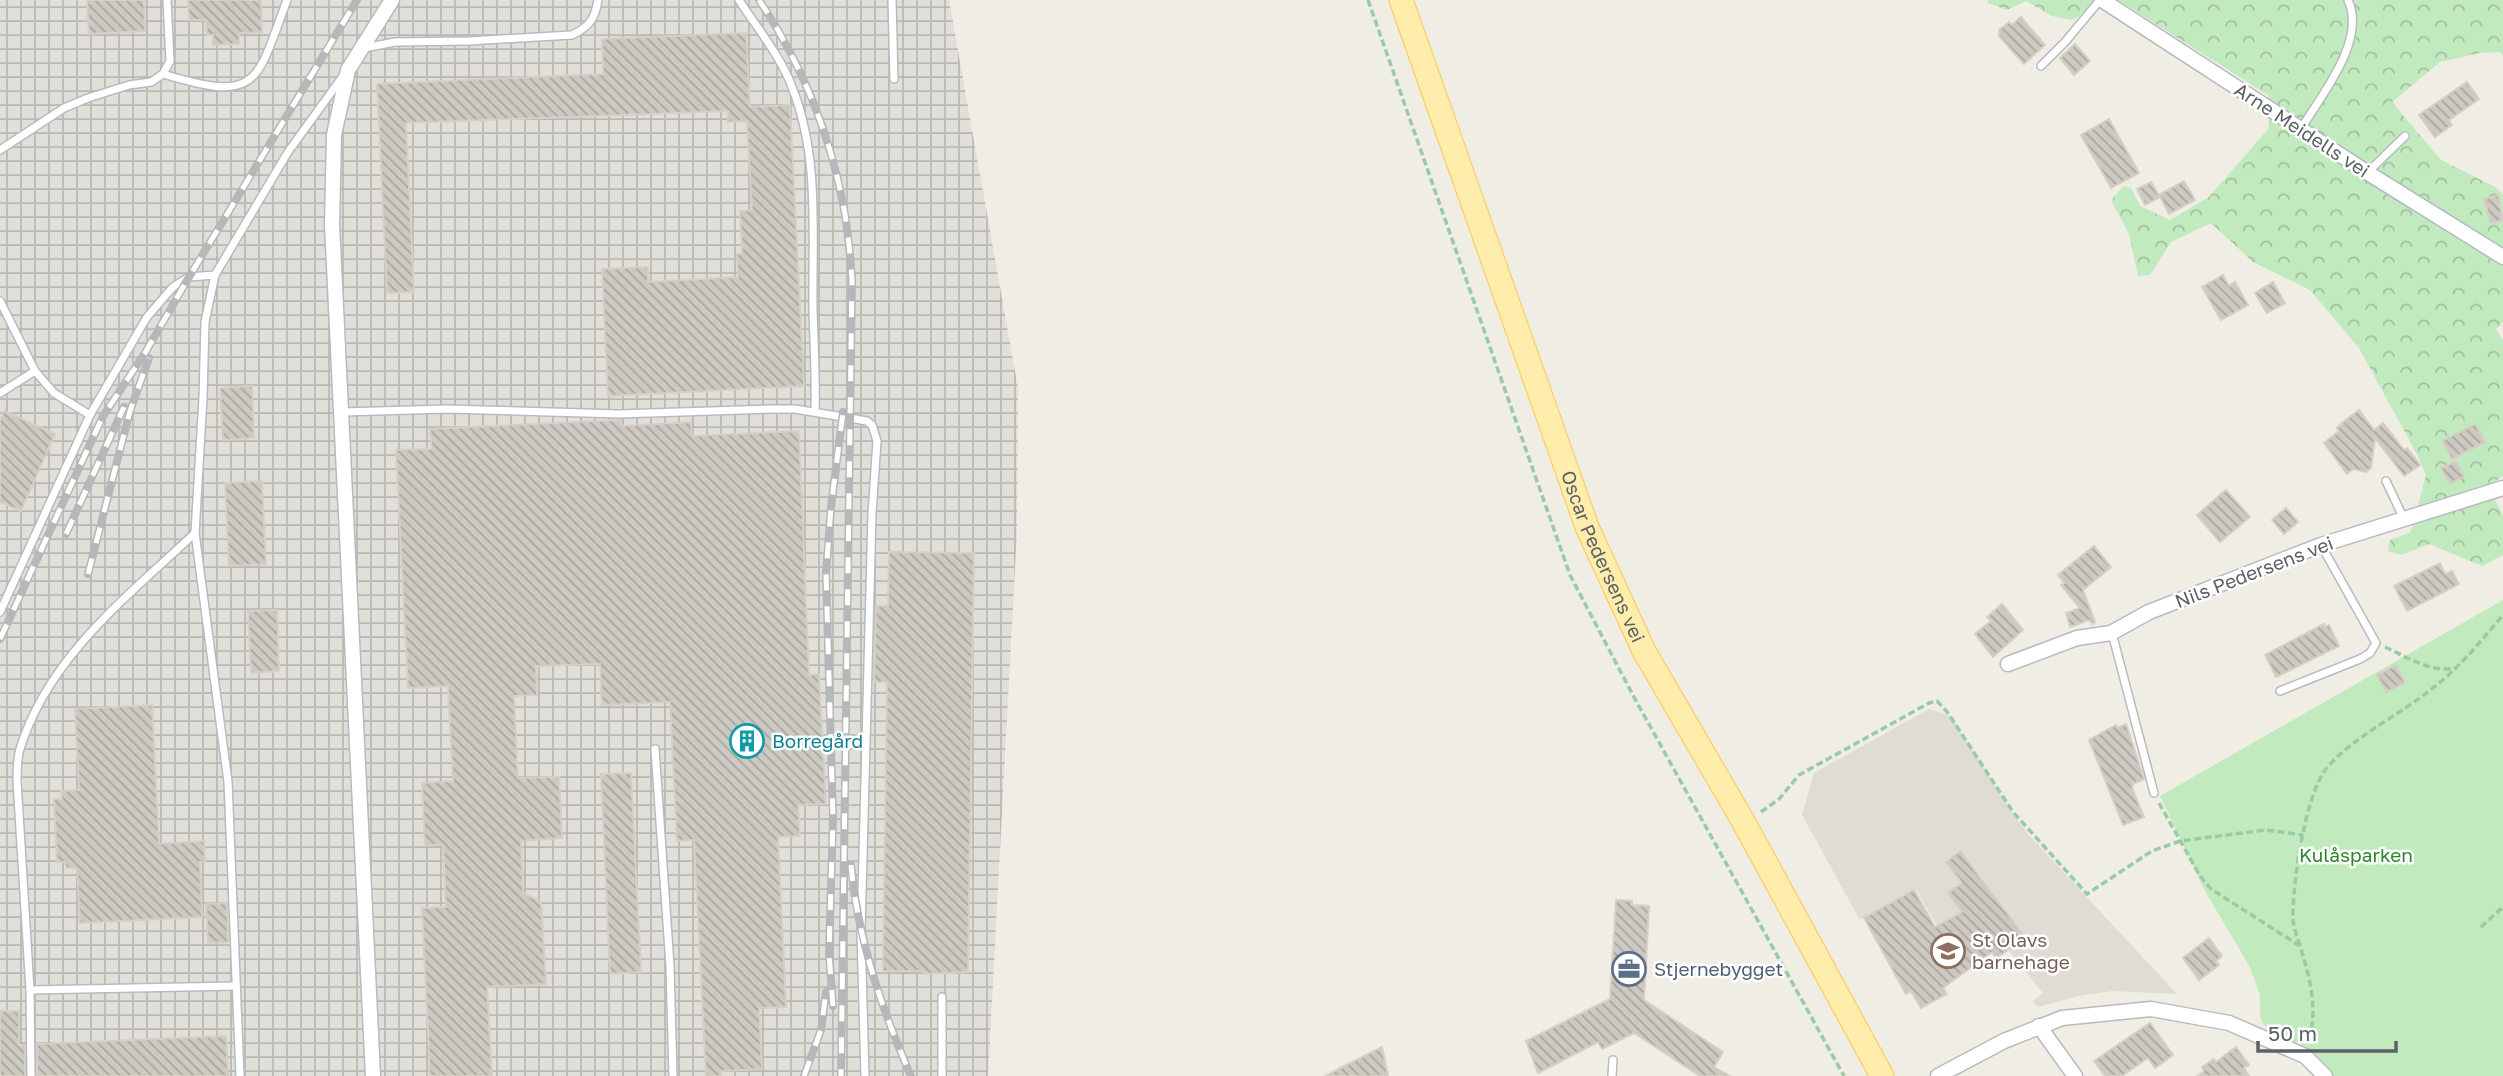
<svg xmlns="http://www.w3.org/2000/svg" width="2503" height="1076" viewBox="0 0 2503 1076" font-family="'Golos Text',sans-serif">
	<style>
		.industrial { fill: url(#industrial-grid) }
		.education { fill: #e0dcd4 }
		.forest { fill: url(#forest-crowns) }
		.park { fill: #c1eabf }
		.building { fill: url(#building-back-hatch); stroke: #d6cfc2; stroke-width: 2 }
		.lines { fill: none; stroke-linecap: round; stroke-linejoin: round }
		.service-casing { stroke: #b7bbc0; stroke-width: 10 }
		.minor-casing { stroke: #b7bbc0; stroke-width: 17 }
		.primary-casing { stroke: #fec650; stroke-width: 25 }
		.path { stroke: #97cca4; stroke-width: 3.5; stroke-dasharray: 7 3.5; stroke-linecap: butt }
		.service { stroke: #fff; stroke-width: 7 }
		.minor { stroke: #fff; stroke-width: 14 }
		.primary { stroke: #ffeeab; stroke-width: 23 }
		.rail-casing { stroke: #b6b7b8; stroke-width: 8 }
		.rail { stroke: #fff; stroke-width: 5; stroke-dasharray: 16; stroke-linecap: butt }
		.labels { text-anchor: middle; stroke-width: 5; stroke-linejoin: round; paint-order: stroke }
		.street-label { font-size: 19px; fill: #5c6167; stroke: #fff }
		.culture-label { font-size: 19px; fill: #0d838f; stroke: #fff; text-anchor: start }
		.park-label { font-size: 19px; fill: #2d852d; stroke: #fff }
		.education-label { font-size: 19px; fill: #785e54; stroke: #fff; text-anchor: start }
		.service-label { font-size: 19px; fill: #4e5e75; stroke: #fff; text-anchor: start }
	</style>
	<defs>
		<pattern id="industrial-grid" width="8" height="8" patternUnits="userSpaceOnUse" patternTransform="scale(1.75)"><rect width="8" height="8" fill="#e1dfd9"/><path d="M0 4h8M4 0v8" fill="none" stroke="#bab8b4"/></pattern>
		<pattern id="forest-crowns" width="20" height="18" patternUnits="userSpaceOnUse" patternTransform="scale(1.75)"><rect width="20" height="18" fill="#c1eabf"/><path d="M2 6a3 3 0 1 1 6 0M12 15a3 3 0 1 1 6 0" fill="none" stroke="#a0c19f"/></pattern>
		<pattern id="building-back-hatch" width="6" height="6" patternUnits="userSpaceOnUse" patternTransform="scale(1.75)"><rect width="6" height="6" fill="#ccc8c2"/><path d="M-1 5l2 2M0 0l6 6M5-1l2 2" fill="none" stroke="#a9a6a1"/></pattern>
	</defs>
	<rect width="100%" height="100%" fill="#f0ede5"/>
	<path class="industrial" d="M0,0H949L1018,388L1017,531L988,1076H0Z"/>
	<path class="education" d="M1929,709L1951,716L2013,814L2028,834L2177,994L2113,991L2083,995L2038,1007L2033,1001L2043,993L2009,951L2026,937L1978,873L1950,893L1964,912L1938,927L1916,889L1860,920L1802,815L1814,773Z"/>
	<g class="forest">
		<path d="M1988,0H2106L2072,20L2052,16L2026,1L2007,10L1988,3Z"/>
		<path d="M2118,0H2503V56L2500,52L2480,53L2440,62L2392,102L2441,160L2497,188L2503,195V322L2496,329L2503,340V476L2488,487L2503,515V555L2482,566L2429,544L2401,555L2388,551L2390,540L2411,532L2426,475L2418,456L2359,348L2310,290L2253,262L2211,223L2171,242L2150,275L2138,276L2129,234L2111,200L2124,186L2131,188L2140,206L2170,220L2209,197L2269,128L2268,95Z"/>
	</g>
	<path class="park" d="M2503,600V1076H2325L2285,1034L2264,1025L2260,1016V995L2250,967L2206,893L2160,796Z"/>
	<g class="building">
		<path d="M87,0H144L145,31L89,34Z"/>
		<path d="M188,0H261L262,32L239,33V44L213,45V35H207L206,20H189Z"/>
		<path d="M2021,17L2045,45L2024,64L1999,36V30L2009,22L2012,25Z"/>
		<path d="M746,33L750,107L790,105L804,386L608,396L602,269L648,267V282L738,277L737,254L742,253L740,211L752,210L747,121L728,122V111L406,123L414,292L387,293L377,84L603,74L602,39Z"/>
		<path d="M2075,44L2090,61L2074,75L2060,58Z"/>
		<path d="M2467,82L2479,99L2449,120L2452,125L2435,137L2419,115Z"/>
		<path d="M2109,119L2139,173L2111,188L2081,135Z"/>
		<path d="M2184,181L2195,200L2169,214L2159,195Z"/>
		<path d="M2151,182L2160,197L2145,205L2137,189Z"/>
		<path d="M2498,195L2503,220L2491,223L2484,199Z"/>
		<path d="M2223,275L2229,286L2235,282L2248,305L2221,320L2202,287Z"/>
		<path d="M2273,282L2285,303L2267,313L2255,293Z"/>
		<path d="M252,386L254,438L223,440L220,388Z"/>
		<path d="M2359,410L2374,430L2383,423L2404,450L2407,448L2420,465L2404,476L2375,438L2371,468L2366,472L2353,469L2347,474L2324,443L2339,431L2337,428L2342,423Z"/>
		<path d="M4,411L55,434L21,511L0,502V421Z"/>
		<path d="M620,420L622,426L691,422L692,436L799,431L809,675L819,674L826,804L798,805L800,836L778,837L786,1007L759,1008L762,1069L721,1071V1076H706L694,840L677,841L670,702L602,705L600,664L536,666L537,695L514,696L518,778L559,777L562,838L521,841L523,893L541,902L546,984L487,987L492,1076H430L422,908L446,907L443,845H425L422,783L453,781L448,686L408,688L396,450L432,449L430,429Z"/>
		<path d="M2475,424L2485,442L2452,459L2442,441Z"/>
		<path d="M2456,461L2464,476L2450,484L2441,468Z"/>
		<path d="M262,481L266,564L229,566L225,483Z"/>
		<path d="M2226,490L2250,517L2220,542L2197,515Z"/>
		<path d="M2286,508L2298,522L2284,534L2272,520Z"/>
		<path d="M2094,546L2111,567L2083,590L2095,622L2093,624L2089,620L2070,627L2066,613L2080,608L2061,585L2064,583L2058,575Z"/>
		<path d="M889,552L974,553L968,972L924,974L923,971H883L887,682H874L876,606H888Z"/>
		<path d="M2440,563L2445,574L2452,571L2459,584L2407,611L2394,586Z"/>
		<path d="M2002,604L2023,630L1993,657L1975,634L1991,621L1987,617Z"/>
		<path d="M277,610L279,671L251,673L248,611Z"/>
		<path d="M2324,624L2325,627L2329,625L2339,646L2276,677L2265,655Z"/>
		<path d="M2396,665L2405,683L2386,692L2377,675Z"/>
		<path d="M152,705L159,844L204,841L205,862H200L202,917L80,923L77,868H66L65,862H57L54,799H62L61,791L79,790L75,709Z"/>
		<path d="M2126,724L2144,779L2133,784L2132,788L2144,817L2123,825L2089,740L2116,725L2117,728Z"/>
		<path d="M631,773L641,972L610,974L601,774Z"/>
		<path d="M1960,851L2025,937L1997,958L1992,952L1943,988L1947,994L1921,1008L1911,991L1906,994L1864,918L1914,890L1935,927L1962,912L1948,893L1962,883L1946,862Z"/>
		<path d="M1616,900L1632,901V905L1649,906L1644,1000L1723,1052L1714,1067L1730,1076H1700L1634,1033L1602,1049L1598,1042L1538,1073L1526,1041L1610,999Z"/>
		<path d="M227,903L228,942L208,943L206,904Z"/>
		<path d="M2209,938L2222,956L2216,961L2219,965L2199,980L2183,958Z"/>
		<path d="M0,1011H19V1045H25V1076H0Z"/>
		<path d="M2150,1023L2173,1055L2155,1068L2148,1058L2122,1076H2105L2094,1061Z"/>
		<path d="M226,1036L228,1076H37V1044Z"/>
		<path d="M1382,1047L1388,1076H1325Z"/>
		<path d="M2236,1047L2249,1065L2244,1068L2249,1076H2197L2204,1071L2202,1067L2214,1059L2216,1062Z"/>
	</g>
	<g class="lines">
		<g class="service-casing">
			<g id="service">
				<path d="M739,0C757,28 780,55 792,87C820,157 812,235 813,310C814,344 816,378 815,412"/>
				<path d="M892,0L894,79"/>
				<path d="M364,48L395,42L469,41L572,35C589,27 595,19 598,0"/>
				<path d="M2041,66L2065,42L2100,0"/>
				<path d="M163,74C259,103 256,84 287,0"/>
				<path d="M2301,129C2321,95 2367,41 2348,0"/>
				<path d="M0,150L64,108L88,98L129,85L151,82L163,74L170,61L167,0"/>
				<path d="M2368,172L2405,136"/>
				<path d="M0,301L35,371L54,393L90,415"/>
				<path d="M0,393L35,371"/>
				<path d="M342,412L447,409L619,414L771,409H795L867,421L872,425L877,441L872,514L861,932L865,1076"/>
				<path d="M2386,481L2404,519"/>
				<path d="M0,612L90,415L147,317L173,287L189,277L215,275"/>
				<path d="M2112,633L2154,793"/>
				<path d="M2280,691L2360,659L2370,653L2376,643L2321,545"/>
				<path d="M655,749L670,966L673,1076"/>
				<path d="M30,990L236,986"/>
				<path d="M942,997V1076"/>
				<path d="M31,1076L30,990L17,781C17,771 17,759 20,749C48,657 128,596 195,533"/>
				<path d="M240,1076L228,782L195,533L203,398L205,322L215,275L288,152L343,76"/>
				<path d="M1612,1076L1613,1060"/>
			</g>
		</g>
		<g class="minor-casing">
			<g id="minor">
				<path d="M2102,0L2368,173L2503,257"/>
				<path d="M2008,664L2077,638L2111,633L2149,612L2321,545L2503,488"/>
				<path d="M2039,1026L2075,1076"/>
				<path d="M373,1076L332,224L334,135L348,70L392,0"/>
				<path d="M1938,1076L2004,1041L2062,1018L2151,1009L2229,1023L2305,1056L2325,1076"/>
			</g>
		</g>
		<g class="primary-casing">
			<g id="primary">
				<path id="s1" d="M1401,0L1587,527L1644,651L1743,821L1882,1076"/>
			</g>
		</g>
		<g class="path">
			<path d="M1368,0L1570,575L1635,699L1844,1076"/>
			<path d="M2385,647C2409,658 2431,673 2457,668"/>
			<path d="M2159,803L2200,876L2211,889L2300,946C2310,978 2318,1007 2309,1041"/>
			<path d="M1761,812L1779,799L1799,775L1929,703L1937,701L1948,713L2013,812L2087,894L2152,851L2180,841L2266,830L2303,835"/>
			<path d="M2481,927L2503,907"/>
			<path d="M2300,946C2297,937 2294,928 2293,920C2292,885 2305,796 2326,769C2351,738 2401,714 2433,688C2460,667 2481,641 2503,615"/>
		</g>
		<use href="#service" class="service"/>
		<use href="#minor" class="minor"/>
		<use href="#primary" class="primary"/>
		<g class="rail-casing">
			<g id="rail">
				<path d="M759,0C800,61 829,131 843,204C848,228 850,254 852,279L841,1076"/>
				<path d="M66,534L124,407"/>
				<path d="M88,574L130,411L149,358"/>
				<path d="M0,639L103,416L145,353L189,277L357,0"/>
				<path d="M851,865C858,940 881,1007 911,1076"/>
				<path d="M833,1006L829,954L833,818L826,573L831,507L843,412"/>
				<path d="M804,1076L821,1030L826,992"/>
			</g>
		</g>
		<use href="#rail" class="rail"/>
	</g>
	<defs>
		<g id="building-ring" transform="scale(1.75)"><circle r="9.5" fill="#fff" stroke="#0f9aa8" stroke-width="1.5"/><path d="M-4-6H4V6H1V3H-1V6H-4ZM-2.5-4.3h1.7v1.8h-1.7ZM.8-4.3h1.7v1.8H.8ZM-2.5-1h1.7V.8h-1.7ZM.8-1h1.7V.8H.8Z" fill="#0f9aa8"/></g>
		<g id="school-ring" transform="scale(1.75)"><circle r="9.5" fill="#fff" stroke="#8d6e63" stroke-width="1.5"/><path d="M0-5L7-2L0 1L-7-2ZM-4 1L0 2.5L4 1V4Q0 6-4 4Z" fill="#8d6e63"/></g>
		<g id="office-ring" transform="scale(1.75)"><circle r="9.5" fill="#fff" stroke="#5c6f8a" stroke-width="1.5"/><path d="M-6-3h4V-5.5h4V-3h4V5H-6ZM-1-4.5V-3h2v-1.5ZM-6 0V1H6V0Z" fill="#5c6f8a"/></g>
	</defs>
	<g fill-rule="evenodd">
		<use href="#building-ring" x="747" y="741"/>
		<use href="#school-ring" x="1948" y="951"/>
		<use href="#office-ring" x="1629" y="969"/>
	</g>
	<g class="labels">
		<g class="street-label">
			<text transform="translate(2302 130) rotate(33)" y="7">Arne Meidells vei</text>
			<text dy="7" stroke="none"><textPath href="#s1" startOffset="592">Oscar Pedersens vei</textPath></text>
			<text transform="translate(2254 572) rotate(-21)" y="7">Nils Pedersens vei</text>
		</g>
		<g class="culture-label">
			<text x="772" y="748">Borregård</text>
		</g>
		<g class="park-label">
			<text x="2356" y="862">Kulåsparken</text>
		</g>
		<g class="education-label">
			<text x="1972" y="947">St Olavs<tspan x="1972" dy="22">barnehage</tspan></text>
		</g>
		<g class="service-label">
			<text x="1654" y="976">Stjernebygget</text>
		</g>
	</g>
	<path d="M2258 1041v10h138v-10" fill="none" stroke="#5c6167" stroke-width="3.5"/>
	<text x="2268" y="1041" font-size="21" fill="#5c6167" stroke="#ffffff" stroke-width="5" paint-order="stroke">50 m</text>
</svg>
